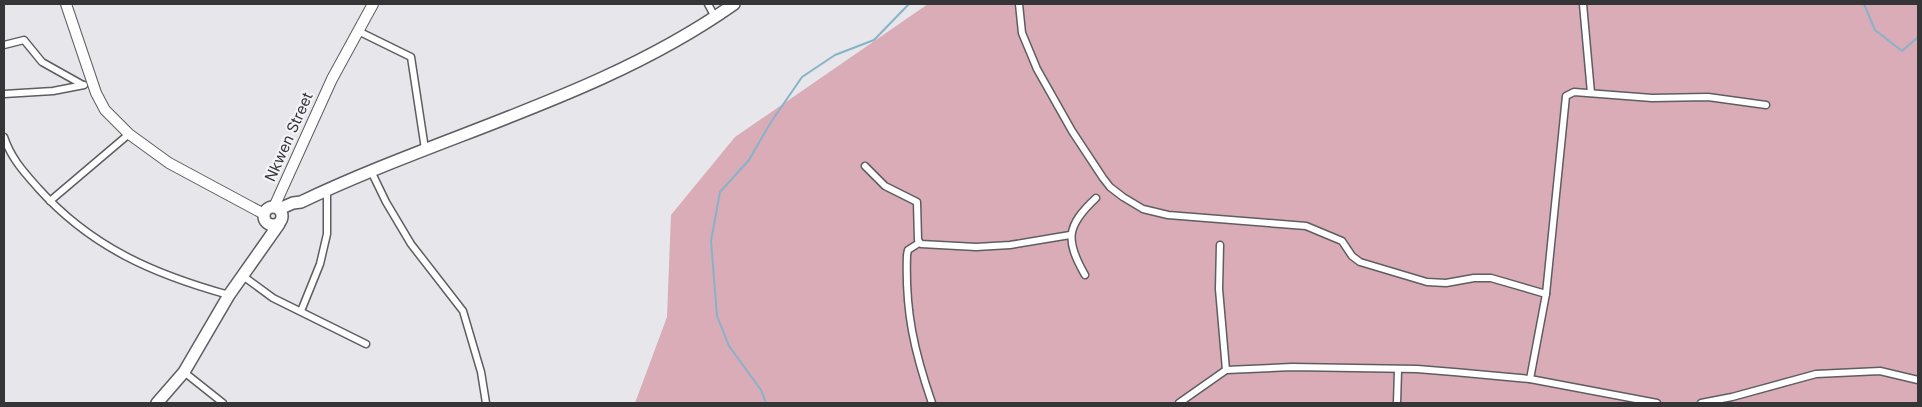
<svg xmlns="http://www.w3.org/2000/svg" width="1922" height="407" viewBox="0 0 1922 407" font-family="Inter,sans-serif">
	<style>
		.green { fill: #d9acb7 }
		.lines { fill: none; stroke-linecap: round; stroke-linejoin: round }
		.stream { stroke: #87b3c8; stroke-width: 2 }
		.street-casing { stroke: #5e5d61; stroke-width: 9 }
		.primary-casing { stroke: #5e5d61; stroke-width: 12 }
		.highway-casing { stroke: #5e5d61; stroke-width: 14 }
		.street { stroke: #fff; stroke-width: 6 }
		.primary { stroke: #fff; stroke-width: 10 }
		.highway { stroke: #fff; stroke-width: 11 }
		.labels { text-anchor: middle; stroke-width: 4.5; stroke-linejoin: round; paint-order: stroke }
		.street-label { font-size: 15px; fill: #353436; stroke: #f4f3f8 }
	</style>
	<rect width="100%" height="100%" fill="#e7e6ea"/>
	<path class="green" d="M928,4H1918V403H635L667,317L671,215L735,137Z"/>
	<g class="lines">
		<g class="stream">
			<path d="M1864,4L1875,30L1902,51L1918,37"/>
			<path d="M766,403L761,390L729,346L717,316L711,241L720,192L749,160L771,122L802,77L835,55L874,40L909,4"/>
		</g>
		<g class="street-casing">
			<g id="street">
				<path d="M708,4L715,17"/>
				<path d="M1019,4L1022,33L1037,69L1072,131L1103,178L1110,187L1123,197L1143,209L1168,215L1306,226L1342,241L1352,256L1360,262L1427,282L1446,283L1474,278H1491L1546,294"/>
				<path d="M1583,4L1591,93"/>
				<path d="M358,31L411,57L425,149"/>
				<path d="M4,45L24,40L42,62L83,85"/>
				<path d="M4,94L53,91L84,85"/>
				<path d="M4,137C11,158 23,171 38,188C91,247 153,274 229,295"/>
				<path d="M865,166L885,186L917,202L918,240L921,244L976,247L1010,245L1070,235"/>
				<path d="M371,171L386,202L411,244L463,311L481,372L486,403"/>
				<path d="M50,201L129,134"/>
				<path d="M919,243L908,250L907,255C905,311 914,351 932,403"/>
				<path d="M1220,245L1219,289L1226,370"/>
				<path d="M1085,275C1065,240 1066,226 1096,198"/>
				<path d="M243,276L273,298L366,344"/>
				<path d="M301,311L320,264L327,234V190"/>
				<path d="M184,372L223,403"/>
				<path d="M1530,379L1546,294L1566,96L1574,92L1652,98L1708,97L1766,105"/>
				<path d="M1179,403L1226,370L1292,367L1417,369L1454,372L1530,379L1657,403"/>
				<path d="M1397,403L1398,370"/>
				<path d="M1701,403L1732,397L1816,374L1880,371L1918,380"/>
			</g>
		</g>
		<g class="primary-casing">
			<g id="primary">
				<path d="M66,4L96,93L105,110L129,134L169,163L264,214"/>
				<path d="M274,207L332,79L373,4"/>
			</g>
		</g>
		<g class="highway-casing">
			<g id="highway">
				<circle cx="273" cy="216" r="9"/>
				<path d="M279,209L293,203L301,202C443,134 604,96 734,4"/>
				<path d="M157,403L184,372L229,295L279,224"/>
			</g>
		</g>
		<use href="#street" class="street"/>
		<use href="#primary" class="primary"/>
		<use href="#highway" class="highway"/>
	</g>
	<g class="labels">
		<g class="street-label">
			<text transform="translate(289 137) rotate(-66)" y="5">Nkwen Street</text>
		</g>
	</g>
	<rect width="1922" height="407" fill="none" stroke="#353436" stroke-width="10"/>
</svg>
